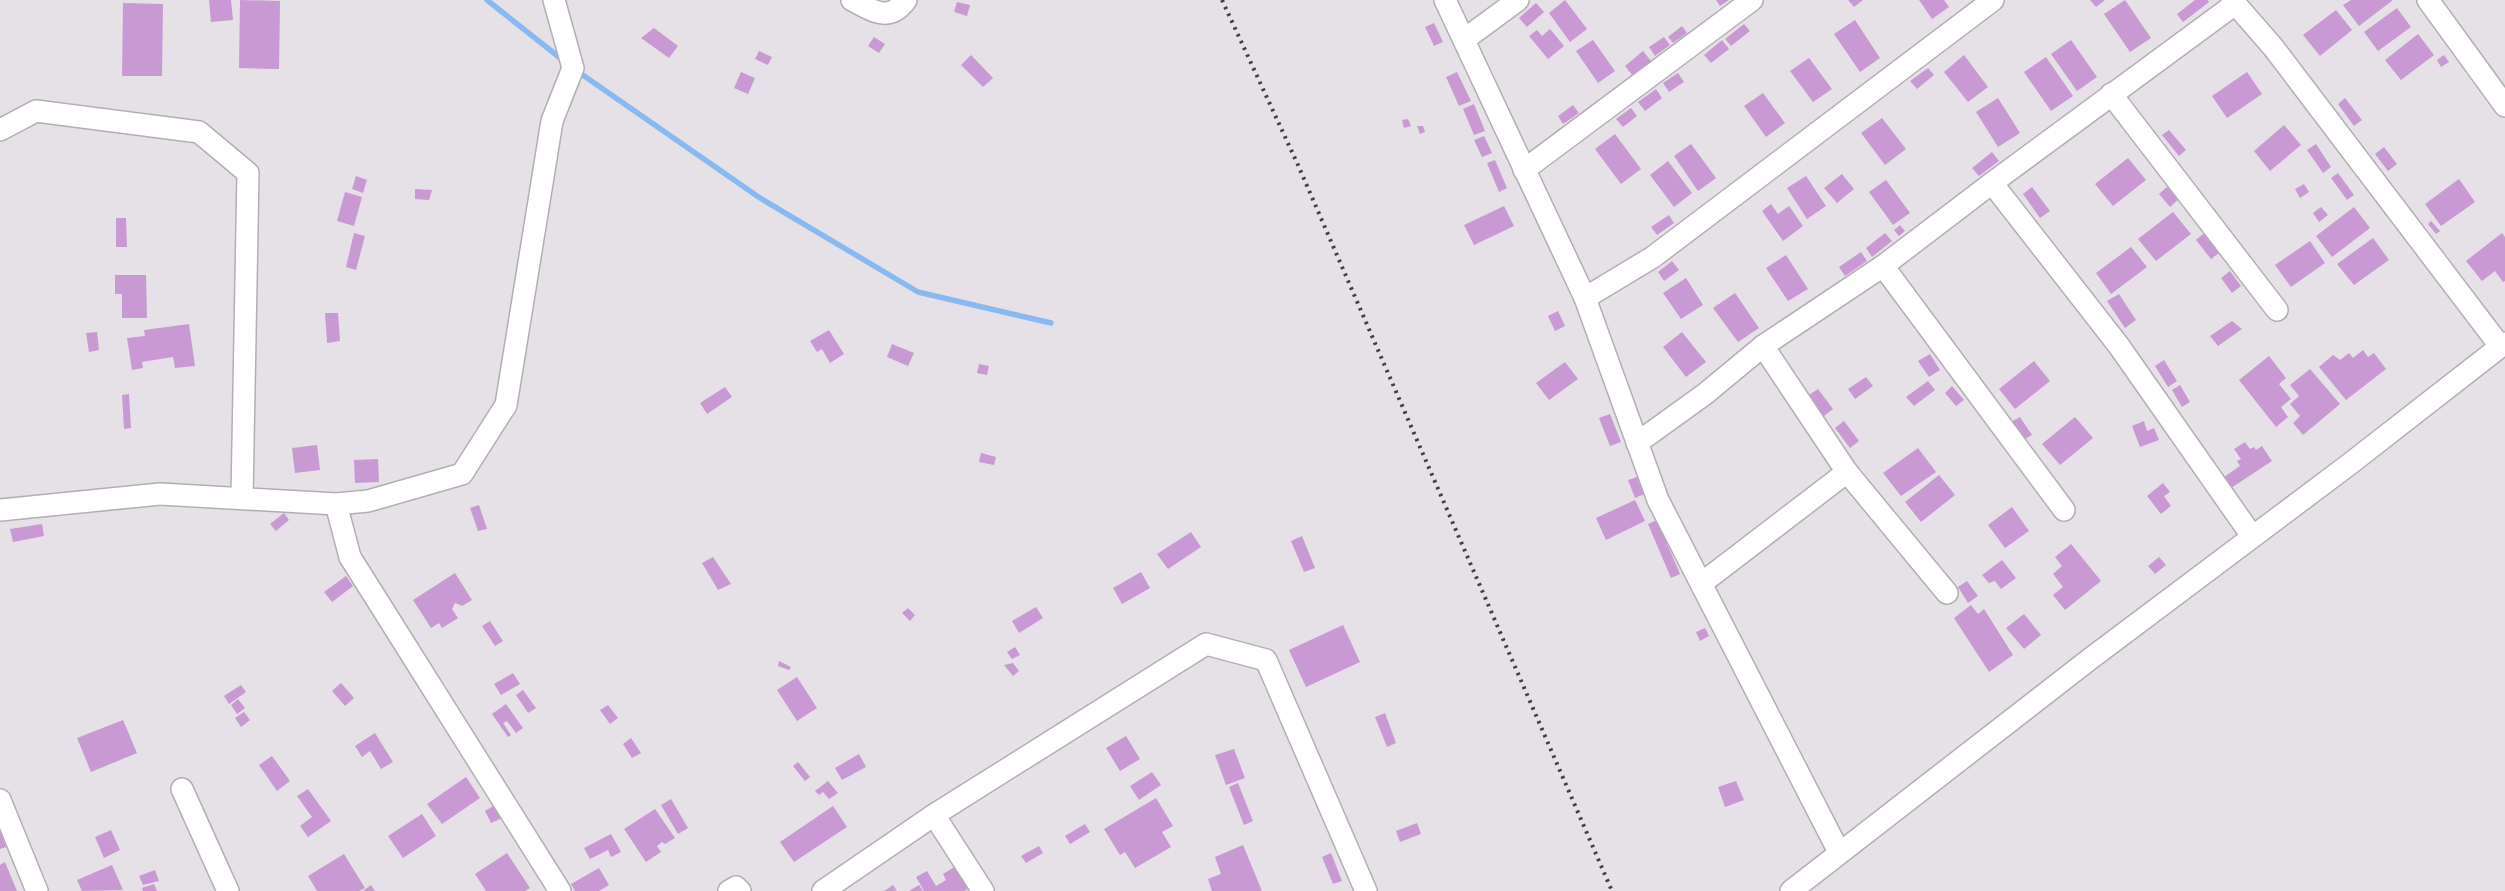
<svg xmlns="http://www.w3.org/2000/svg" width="2505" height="891" viewBox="0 0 2505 891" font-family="'Work Sans',sans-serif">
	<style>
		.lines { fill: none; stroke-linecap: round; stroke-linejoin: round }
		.stream { stroke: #88b9f1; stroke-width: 5.5 }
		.building { fill: #c899d3 }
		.street-casing { stroke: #b3aeb4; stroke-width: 24 }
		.street { stroke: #fff; stroke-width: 21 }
		.rail { stroke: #424043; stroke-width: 4; stroke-dasharray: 2.5 5; stroke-linecap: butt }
	</style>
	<rect width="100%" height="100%" fill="#e6e1e7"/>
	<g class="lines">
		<g class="stream">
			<path d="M487,0L564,61"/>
			<path d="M577,71L760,198L918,292L1051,323"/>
		</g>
	</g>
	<g class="building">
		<path d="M209,0H231L233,20L211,22Z"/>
		<path d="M240,0L280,1L279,69L239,68Z"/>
		<path d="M1565,0L1587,29L1570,42L1549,13Z"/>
		<path d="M1716,0H1729L1720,6Z"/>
		<path d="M1848,0H1863L1854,7Z"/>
		<path d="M1919,0H1944L1949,7L1932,19Z"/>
		<path d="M2090,0H2105L2096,7Z"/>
		<path d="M2125,0L2151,38L2130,52L2104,14Z"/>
		<path d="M2195,0H2208L2209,2L2183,22L2177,14Z"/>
		<path d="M2351,0H2393L2359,26L2343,5Z"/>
		<path d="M957,2L970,5L967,16L954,12Z"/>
		<path d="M123,3L163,4L162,76H122Z"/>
		<path d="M1536,3L1544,12L1527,27L1519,18Z"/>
		<path d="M2397,8L2411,27L2378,51L2364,32Z"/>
		<path d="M2336,10L2352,30L2320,56L2303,35Z"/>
		<path d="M1855,20L1880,58L1860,72L1834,34Z"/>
		<path d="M1434,23L1443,42L1434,46L1425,27Z"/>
		<path d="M1744,24L1750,31L1731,46L1725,39Z"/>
		<path d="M1682,26L1687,33L1673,43L1668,37Z"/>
		<path d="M654,28L678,46L669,58L641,38Z"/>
		<path d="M1550,29L1564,46L1548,59L1529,36L1537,30L1542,36Z"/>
		<path d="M2418,34L2434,55L2401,80L2385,60Z"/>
		<path d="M874,37L885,44L879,53L868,46Z"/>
		<path d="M1664,37L1670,45L1655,56L1649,47Z"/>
		<path d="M1593,40L1615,71L1598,83L1576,51Z"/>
		<path d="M1722,40L1729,49L1711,63L1704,55Z"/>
		<path d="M2071,40L2097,77L2077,91L2051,54Z"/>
		<path d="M759,51L772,57L768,65L755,59Z"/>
		<path d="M1643,51L1651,61L1633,76L1625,66Z"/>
		<path d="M971,55L993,78L983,87L961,65Z"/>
		<path d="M1964,55L1988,87L1968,102L1944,72Z"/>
		<path d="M2444,55L2449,62L2441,67L2437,60Z"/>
		<path d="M2046,57L2073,96L2051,111L2024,72Z"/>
		<path d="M1809,58L1832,89L1813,102L1790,71Z"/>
		<path d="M1928,68L1934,75L1917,89L1910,81Z"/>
		<path d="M741,72L755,78L748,94L734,88Z"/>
		<path d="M1457,72L1471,101L1459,106L1446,77Z"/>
		<path d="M2247,72L2262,94L2227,118L2212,96Z"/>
		<path d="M1678,73L1684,82L1669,92L1663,83Z"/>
		<path d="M1656,89L1662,98L1645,111L1638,102Z"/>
		<path d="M1763,93L1785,123L1766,137L1744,106Z"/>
		<path d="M1998,98L2020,133L1998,147L1976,112Z"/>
		<path d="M2345,98L2362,120L2354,126L2338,104Z"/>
		<path d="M1474,104L1485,131L1474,135L1463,109Z"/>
		<path d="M1573,105L1579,113L1563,124L1558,116Z"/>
		<path d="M1631,108L1637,116L1623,127L1616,119Z"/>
		<path d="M1882,118L1906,149L1885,165L1861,133Z"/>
		<path d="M1408,119L1411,126L1404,128L1402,120Z"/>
		<path d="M2284,125L2301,145L2270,171L2254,151Z"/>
		<path d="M1417,126H1423L1425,132L1420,134Z"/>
		<path d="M2169,130L2186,150L2179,156L2162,135Z"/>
		<path d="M1615,134L1641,169L1621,184L1595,149Z"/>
		<path d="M1484,136L1492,153L1482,157L1474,140Z"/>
		<path d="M1691,144L1716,178L1698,191L1674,156Z"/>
		<path d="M2316,144L2331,167L2323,173L2307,150Z"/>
		<path d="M2384,147L2397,164L2388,171L2375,154Z"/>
		<path d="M1992,152L1999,161L1979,176L1972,168Z"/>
		<path d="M2128,158L2146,180L2113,206L2095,184Z"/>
		<path d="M1495,160L1507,188L1499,192L1487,163Z"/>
		<path d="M1668,161L1692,193L1674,207L1650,175Z"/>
		<path d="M2338,173L2354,195L2347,200L2331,178Z"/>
		<path d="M1842,174L1854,189L1837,203L1824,188Z"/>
		<path d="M356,176L367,180L363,193L352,189Z"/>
		<path d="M1806,176L1826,206L1807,219L1787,188Z"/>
		<path d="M2459,179L2475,202L2441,226L2425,204Z"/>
		<path d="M1886,180L1910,213L1893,225L1869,192Z"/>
		<path d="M2304,184L2309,192L2300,198L2295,189Z"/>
		<path d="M2032,187L2050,211L2040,218L2023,194Z"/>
		<path d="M2167,187L2179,199L2170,207L2159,194Z"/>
		<path d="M415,189L432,190L429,200L415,199Z"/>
		<path d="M345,192L362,197L354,226L337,221Z"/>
		<path d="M1771,204L1778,214L1789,206L1803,226L1783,241L1762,211Z"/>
		<path d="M1504,206L1514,226L1474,245L1464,225Z"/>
		<path d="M2321,207L2328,215L2319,222L2313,213Z"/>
		<path d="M2354,207L2370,228L2332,257L2316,236Z"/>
		<path d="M2173,212L2191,234L2156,261L2138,239Z"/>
		<path d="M1669,215L1674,223L1657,235L1651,227Z"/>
		<path d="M116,218H126L127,247H116Z"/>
		<path d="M2431,221L2440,231L2436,234L2428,224Z"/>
		<path d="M1900,225L1905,231L1899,236L1894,230Z"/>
		<path d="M354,233L365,236L356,270L346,267Z"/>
		<path d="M1885,233L1892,241L1872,257L1866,248Z"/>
		<path d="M2204,233L2219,253L2211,259L2196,240Z"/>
		<path d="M2502,233L2505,237V281L2503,282L2495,271L2482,281L2466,261Z"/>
		<path d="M2373,238L2389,260L2354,285L2337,264Z"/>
		<path d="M2310,241L2325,263L2291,287L2275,265Z"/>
		<path d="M2131,247L2147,267L2111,294L2096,273Z"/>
		<path d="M1861,252L1867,261L1845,276L1839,267Z"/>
		<path d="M1786,255L1808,289L1788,301L1766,268Z"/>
		<path d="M1672,261L1679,270L1664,281L1658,272Z"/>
		<path d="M2230,271L2241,286L2232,293L2221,278Z"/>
		<path d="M115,275H146L147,318H122V294H115Z"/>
		<path d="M1686,278L1703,305L1681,319L1663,293Z"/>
		<path d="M1735,293L1759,328L1738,342L1713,308Z"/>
		<path d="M2119,294L2136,320L2125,328L2107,301Z"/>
		<path d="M1558,311L1565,326L1555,331L1548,316Z"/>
		<path d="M325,313H338L340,341L327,343Z"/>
		<path d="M2232,321L2242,329L2218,346L2210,336Z"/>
		<path d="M189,324L195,366L175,368L173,357L142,362L143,368L132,370L127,338L145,336L144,330Z"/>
		<path d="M829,330L844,354L830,363L822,349L817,352L810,341Z"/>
		<path d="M97,332L99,350L89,352L86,333Z"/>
		<path d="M1682,332L1706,362L1686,377L1663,347Z"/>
		<path d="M892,344L914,353L908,366L887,357Z"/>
		<path d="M2363,350L2368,357L2374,353L2386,369L2346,400L2319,367L2333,355L2340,360L2349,353L2353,358Z"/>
		<path d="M1930,354L1940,370L1929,377L1918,361Z"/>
		<path d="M2269,356L2286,378L2279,384L2291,399L2281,407L2288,417L2276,427L2239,380Z"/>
		<path d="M2164,360L2177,381L2168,387L2155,366Z"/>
		<path d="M2034,361L2050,381L2015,409L1999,389Z"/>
		<path d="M1565,362L1578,379L1549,400L1536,383Z"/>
		<path d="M979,364L989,366L987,375L977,373Z"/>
		<path d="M2310,369L2340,404L2303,435L2293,423L2300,416L2290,404L2299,396L2290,385Z"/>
		<path d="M1866,377L1873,386L1855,399L1848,389Z"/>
		<path d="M1928,381L1935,390L1914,406L1906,397Z"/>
		<path d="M2180,385L2190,402L2182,407L2172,390Z"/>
		<path d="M1952,386L1964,400L1956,406L1945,393Z"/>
		<path d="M725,387L732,397L707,414L700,403Z"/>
		<path d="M1818,389L1833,409L1824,416L1809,395Z"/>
		<path d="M129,394L131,428L124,429L122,395Z"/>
		<path d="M1610,414L1621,442L1610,446L1599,418Z"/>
		<path d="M2020,417L2032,435L2023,440L2011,422Z"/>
		<path d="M2075,417L2093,438L2060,465L2042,444Z"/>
		<path d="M1844,421L1859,441L1850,448L1835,428Z"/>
		<path d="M2144,421L2147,431L2154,428L2159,440L2140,447L2132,426Z"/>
		<path d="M2245,442L2250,449L2254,447L2256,450L2262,446L2272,461L2231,488L2224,477L2240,466L2237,461L2241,459L2234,449Z"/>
		<path d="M317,445L320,470L295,473L292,448Z"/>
		<path d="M1918,448L1936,472L1901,496L1883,473Z"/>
		<path d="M981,453L996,457L994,465L979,462Z"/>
		<path d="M378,459L379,482L355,483L354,460Z"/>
		<path d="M1939,475L1955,495L1921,522L1905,502Z"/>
		<path d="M1637,477L1644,494L1635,498L1628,480Z"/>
		<path d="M2163,483L2170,492L2164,496L2171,506L2161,514L2147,496Z"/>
		<path d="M1635,500L1645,521L1606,540L1596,518Z"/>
		<path d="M479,505L487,529L478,531L470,508Z"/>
		<path d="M2012,507L2029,531L2005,548L1988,525Z"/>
		<path d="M284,513L289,520L276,531L270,524Z"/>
		<path d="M1657,520L1680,574L1671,578L1648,524Z"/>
		<path d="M42,524L44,536L13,542L10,529Z"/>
		<path d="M1191,532L1201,547L1168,569L1157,554Z"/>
		<path d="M1302,536L1315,568L1304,572L1291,541Z"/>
		<path d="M2071,544L2101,581L2065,610L2053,595L2063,587L2053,574L2062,566L2055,557Z"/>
		<path d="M713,557L731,584L718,590L702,563Z"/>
		<path d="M2159,557L2166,565L2155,574L2148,566Z"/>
		<path d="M2002,560L2016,578L2001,589L1995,581L1989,583L1982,575Z"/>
		<path d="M1141,572L1150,588L1122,604L1113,588Z"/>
		<path d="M455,573L472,600L462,606L455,603L452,609L458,618L442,628L439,623L431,628L413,600Z"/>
		<path d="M346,576L353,586L332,602L324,592Z"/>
		<path d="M1967,581L1978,596L1968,603L1958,587Z"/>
		<path d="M1971,605L1978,614L1984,609L2013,655L1989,672L1954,618Z"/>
		<path d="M1036,607L1043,618L1019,633L1012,621Z"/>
		<path d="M908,608L915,615L910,621L902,613Z"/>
		<path d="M2024,614L2041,635L2024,649L2006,628Z"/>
		<path d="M490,621L503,641L495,646L482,626Z"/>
		<path d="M1343,625L1360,662L1306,687L1289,650Z"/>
		<path d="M1705,628L1709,636L1700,641L1696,632Z"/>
		<path d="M1015,647L1020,655L1012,659L1007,652Z"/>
		<path d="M779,661L791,667L789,670L778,666Z"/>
		<path d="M1013,663L1019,671L1013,676L1004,665Z"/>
		<path d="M513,673L520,684L501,695L494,684Z"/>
		<path d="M797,677L817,708L797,721L777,690Z"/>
		<path d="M341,683L354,698L345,706L332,691Z"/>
		<path d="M241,685L246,692L229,704L224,696Z"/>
		<path d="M523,690L536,708L528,713L516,695Z"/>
		<path d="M238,699L245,708L237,714L231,705Z"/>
		<path d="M506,704L523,728L516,733L507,721L503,723L511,735L508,737L492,714Z"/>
		<path d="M608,705L618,718L610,724L600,710Z"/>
		<path d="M244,712L250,720L241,727L235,718Z"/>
		<path d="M1385,713L1396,743L1387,747L1375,717Z"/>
		<path d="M123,720L137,753L91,772L77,738Z"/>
		<path d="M375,733L393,762L381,769L370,751L362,757L355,746Z"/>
		<path d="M1126,736L1140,759L1120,771L1106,748Z"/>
		<path d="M631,738L641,753L632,758L623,744Z"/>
		<path d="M1234,749L1245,778L1226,785L1215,755Z"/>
		<path d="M859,754L866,767L842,780L835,768Z"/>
		<path d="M272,756L290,781L277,791L259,765Z"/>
		<path d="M798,762L810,777L805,781L793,766Z"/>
		<path d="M1152,772L1161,785L1139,800L1130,786Z"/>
		<path d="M466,777L480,798L442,824L427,804Z"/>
		<path d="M828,781L838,793L829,799L823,792L819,795L815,791Z"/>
		<path d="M1736,781L1744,800L1725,807L1718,787Z"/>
		<path d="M1238,783L1253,821L1244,825L1229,787Z"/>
		<path d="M308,789L331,821L308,837L300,826L312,817L297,796Z"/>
		<path d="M1156,798L1173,826L1162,832L1171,847L1135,868L1125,852L1120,855L1104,829Z"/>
		<path d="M671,799L688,828L678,834L661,805Z"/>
		<path d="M495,805L502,818L491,823L485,811Z"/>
		<path d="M833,806L847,827L794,862L780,842Z"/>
		<path d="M655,809L675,838L665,844L662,842L657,846L661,852L646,862L624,829Z"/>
		<path d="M422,814L436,836L403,858L388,836Z"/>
		<path d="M1417,823L1421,834L1400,842L1396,831Z"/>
		<path d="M1085,824L1090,832L1070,844L1065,836Z"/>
		<path d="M0,830L6,847L0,849Z"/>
		<path d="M111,830L120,850L104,858L95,837Z"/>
		<path d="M611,834L621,852L611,857L608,850L590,859L584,848Z"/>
		<path d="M1243,845L1262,891H1212L1208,879L1221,874L1215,857Z"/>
		<path d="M1039,846L1043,853L1026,863L1021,856Z"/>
		<path d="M507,853L530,888L525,891H486L475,874Z"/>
		<path d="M1331,853L1342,881L1333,884L1322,857Z"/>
		<path d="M344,854L365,888L359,891H317L308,876Z"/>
		<path d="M5,862L17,891H0V865Z"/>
		<path d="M112,865L123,890L82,891L77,880Z"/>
		<path d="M956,866L969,889L964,891H924L916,877L927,871L936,886L946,880L943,874Z"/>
		<path d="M599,868L609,885L599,891H575L571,884Z"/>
		<path d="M155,870L159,881L143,885L139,876Z"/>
		<path d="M154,884L157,891H143L142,888Z"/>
		<path d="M371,885L375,891H363Z"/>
		<path d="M893,885L897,891H884Z"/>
		<path d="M919,885L923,891H909Z"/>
	</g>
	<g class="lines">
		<g class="street-casing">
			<g id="street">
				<path d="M852,0C873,11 889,23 906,0"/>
				<path d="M1445,0L1585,298L1653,257L1993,0"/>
				<path d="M2232,0L2273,47L2500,346"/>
				<path d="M2428,0L2505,106"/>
				<path d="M1465,39L1518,0"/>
				<path d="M2111,94L2277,310"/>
				<path d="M0,130L36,111L199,132L248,173L242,498"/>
				<path d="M1524,170L1752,0"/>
				<path d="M1992,183L2119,346L2252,536"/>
				<path d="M1883,266L2064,510"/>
				<path d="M1585,298L1658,500L1839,852"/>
				<path d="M1763,346L1847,472L1947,593"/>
				<path d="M1637,443L1705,394L1763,346L1883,266L1992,183L2235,4"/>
				<path d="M336,504L350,557L560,891"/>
				<path d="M0,510L160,494L336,504L368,501L462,474L506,405L552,121L573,68L554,0"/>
				<path d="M1702,583L1847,472"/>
				<path d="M182,789L228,891"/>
				<path d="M0,800L37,891"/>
				<path d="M934,815L983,891"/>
				<path d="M729,891L736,887L740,891"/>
				<path d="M823,891L934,815L1206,644L1266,660L1366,891"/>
				<path d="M1791,891L2090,659L2351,463L2505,343"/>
			</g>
		</g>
		<use href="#street" class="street"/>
		<path class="rail" d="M1222,0L1298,165L1612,891"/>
	</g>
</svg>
